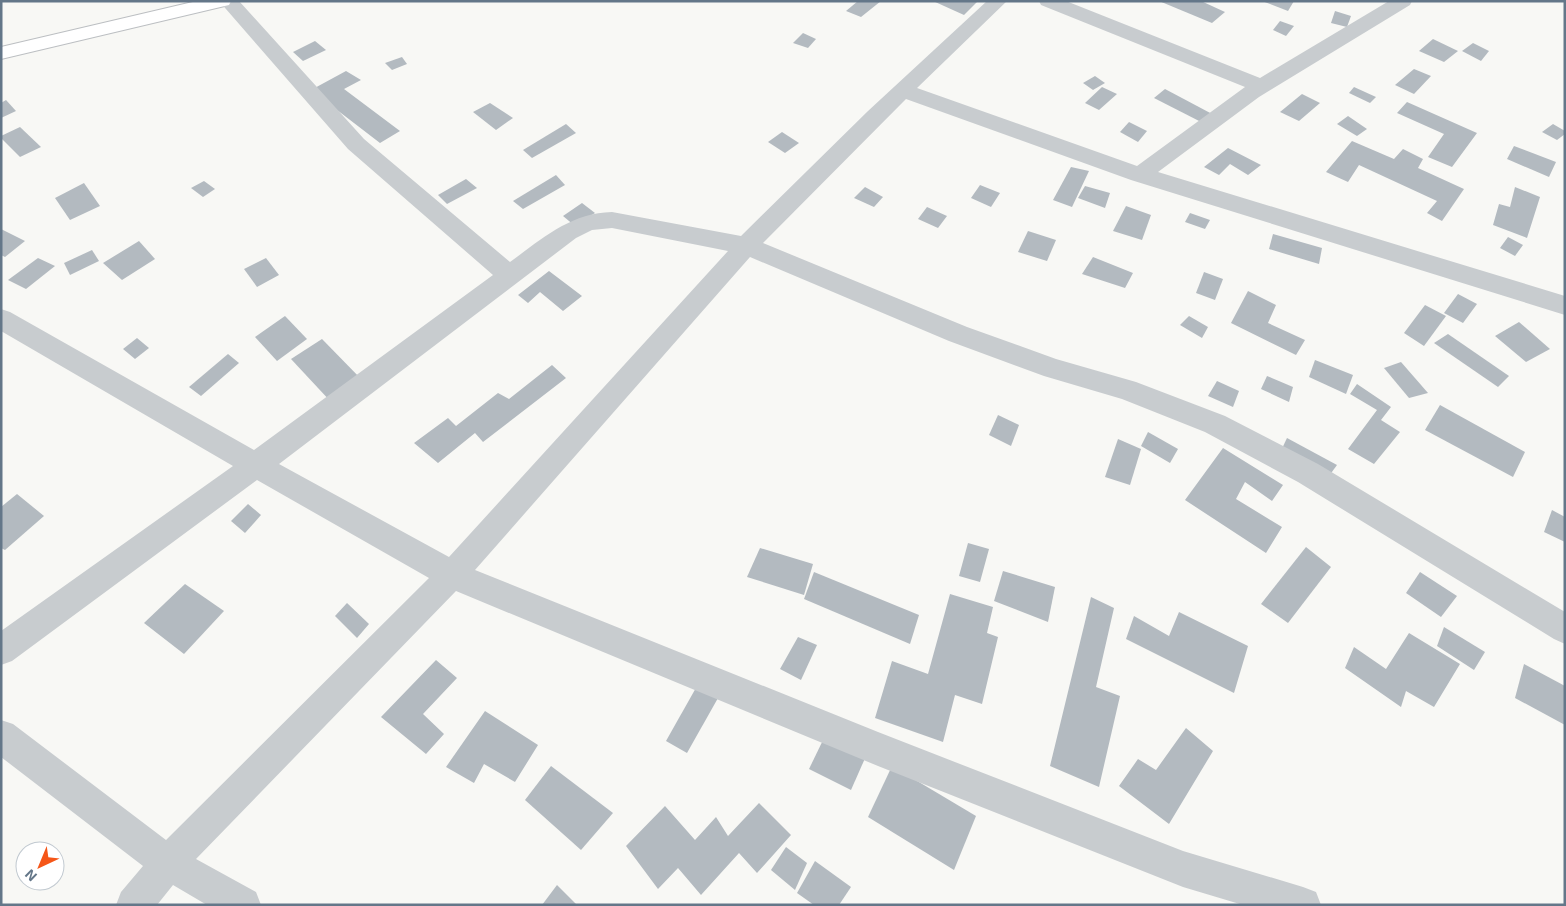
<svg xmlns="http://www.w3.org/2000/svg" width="1566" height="906" viewBox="0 0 1566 906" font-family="'Exo 2',sans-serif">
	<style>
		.building { fill: #b3bac0 }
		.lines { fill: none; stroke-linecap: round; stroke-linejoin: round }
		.highway-casing { stroke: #bcbfc2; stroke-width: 2 }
		.minor { fill: #c8cccf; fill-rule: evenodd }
		.highway { fill: #fff; fill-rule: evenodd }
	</style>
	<rect width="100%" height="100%" fill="#f8f8f5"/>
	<g class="building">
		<path d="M858,1H881L861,17L846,11Z"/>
		<path d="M933,1H975L977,2L964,15Z"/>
		<path d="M1159,1H1201L1225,12L1212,23Z"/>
		<path d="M1262,1H1294L1288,11Z"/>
		<path d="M1335,11L1351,16L1347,27L1331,23Z"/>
		<path d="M1280,21L1294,26L1286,36L1273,30Z"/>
		<path d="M803,33L816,39L808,48L793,43Z"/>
		<path d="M1433,39L1458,51L1444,62L1419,51Z"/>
		<path d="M315,41L326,50L303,61L293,52Z"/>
		<path d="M1473,43L1489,51L1481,61L1462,51Z"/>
		<path d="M402,57L407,64L392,70L385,63Z"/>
		<path d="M1414,69L1431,76L1414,94L1395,85Z"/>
		<path d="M346,71L361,80L344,89L400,131L380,143L311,90Z"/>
		<path d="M1095,76L1105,83L1093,90L1083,83Z"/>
		<path d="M1102,87L1117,94L1099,110L1085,103Z"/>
		<path d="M1354,87L1376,97L1370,103L1349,93Z"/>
		<path d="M1165,89L1214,115L1205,124L1154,98Z"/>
		<path d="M1302,94L1320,103L1299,121L1280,112Z"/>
		<path d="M6,100L16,111L1,118V103Z"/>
		<path d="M1407,102L1477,133L1452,167L1428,157L1444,134L1397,113Z"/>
		<path d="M490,103L513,118L496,130L473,112Z"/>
		<path d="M1348,116L1367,129L1357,136L1337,124Z"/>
		<path d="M1129,122L1147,131L1138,142L1120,132Z"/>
		<path d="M566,124L576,133L532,158L523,150Z"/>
		<path d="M1553,124L1565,131V134L1557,140L1542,132Z"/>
		<path d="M20,127L41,147L20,157L1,138V136Z"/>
		<path d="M782,132L799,143L785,153L768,142Z"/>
		<path d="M1352,141L1394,159L1403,149L1423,159L1418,168L1464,189L1442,221L1427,213L1437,201L1359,165L1348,182L1326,172Z"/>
		<path d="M1514,146L1556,162L1549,177L1507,159Z"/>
		<path d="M1228,148L1261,165L1248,175L1230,164L1219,175L1204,167Z"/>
		<path d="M1071,167L1089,171L1072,207L1053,200Z"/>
		<path d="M556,175L565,185L523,209L513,201Z"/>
		<path d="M466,179L477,188L447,204L438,195Z"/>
		<path d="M204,181L215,189L203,197L191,188Z"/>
		<path d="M84,183L100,206L70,220L55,198Z"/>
		<path d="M980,185L1000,193L991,207L971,198Z"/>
		<path d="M1085,186L1110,193L1105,208L1078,198Z"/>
		<path d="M865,187L883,197L874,207L854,198Z"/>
		<path d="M1515,187L1540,197L1527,238L1493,225L1499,204L1510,207Z"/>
		<path d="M582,203L595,213L575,226L563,216Z"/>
		<path d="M1126,206L1151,215L1142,240L1113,231Z"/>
		<path d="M927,207L947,216L938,228L918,219Z"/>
		<path d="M1190,213L1210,220L1205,229L1185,222Z"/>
		<path d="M1,229L25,241L5,257L1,255Z"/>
		<path d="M1028,231L1056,240L1047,261L1018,252Z"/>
		<path d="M1273,234L1322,248L1319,264L1269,249Z"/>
		<path d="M1508,237L1523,245L1515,256L1500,248Z"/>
		<path d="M139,241L155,259L122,280L103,263Z"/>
		<path d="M92,250L99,261L70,275L64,263Z"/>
		<path d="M1093,257L1133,273L1125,288L1082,274Z"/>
		<path d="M38,258L55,266L26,289L8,280Z"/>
		<path d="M266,258L279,275L257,287L244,269Z"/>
		<path d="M549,271L582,296L563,311L540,292L528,303L518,295Z"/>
		<path d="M1204,272L1223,279L1215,300L1196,293Z"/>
		<path d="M1248,291L1276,305L1268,323L1305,340L1296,355L1231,323Z"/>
		<path d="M1458,294L1477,304L1463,323L1444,313Z"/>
		<path d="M1425,305L1446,316L1424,346L1404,333Z"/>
		<path d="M285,316L307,339L277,361L255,337Z"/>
		<path d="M1189,316L1208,327L1202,338L1180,325Z"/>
		<path d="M1519,322L1550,349L1526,362L1495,336Z"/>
		<path d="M1448,334L1509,376L1498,387L1434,343Z"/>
		<path d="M137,338L149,348L135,359L123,349Z"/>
		<path d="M322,339L364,382L332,403L291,359Z"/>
		<path d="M228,354L239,363L201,396L189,387Z"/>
		<path d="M1315,360L1353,375L1346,394L1309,377Z"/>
		<path d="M1401,362L1428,393L1409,398L1384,368Z"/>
		<path d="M552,365L566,378L483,442L475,433L438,463L414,443L448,418L456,426L498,393L509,399Z"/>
		<path d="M1267,376L1293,387L1289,402L1261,389Z"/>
		<path d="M1217,381L1239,391L1233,407L1208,396Z"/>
		<path d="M1357,384L1391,407L1381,420L1400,432L1374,464L1348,449L1377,410L1350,394Z"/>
		<path d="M1440,405L1525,452L1513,477L1425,430Z"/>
		<path d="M998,415L1019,425L1011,446L989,435Z"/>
		<path d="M1148,432L1178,449L1170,463L1141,446Z"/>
		<path d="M1287,438L1337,465L1326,480L1279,455Z"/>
		<path d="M1118,439L1141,449L1130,485L1105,477Z"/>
		<path d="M1223,448L1283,485L1272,501L1245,482L1236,499L1282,527L1266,553L1185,500Z"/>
		<path d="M17,494L44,516L5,550L1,548V507Z"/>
		<path d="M248,504L261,515L245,533L231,521Z"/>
		<path d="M1552,510L1565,517V542L1544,532Z"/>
		<path d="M968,543L989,549L980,582L959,576Z"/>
		<path d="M1306,547L1331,567L1288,623L1261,604Z"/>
		<path d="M760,548L813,564L804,595L747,577Z"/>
		<path d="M1003,571L1055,587L1048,622L994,601Z"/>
		<path d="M814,572L919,615L910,644L804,599Z"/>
		<path d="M1420,572L1457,596L1441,617L1406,593Z"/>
		<path d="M185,584L224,611L184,654L144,623Z"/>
		<path d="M950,594L993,607L987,633L998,637L982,704L955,695L943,742L875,718L892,661L928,674Z"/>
		<path d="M1091,597L1114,608L1096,687L1120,696L1099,787L1050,766Z"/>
		<path d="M347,603L369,624L357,638L335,616Z"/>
		<path d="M1179,612L1248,646L1234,693L1126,639L1134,616L1169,636Z"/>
		<path d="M1444,627L1485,652L1474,670L1437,646Z"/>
		<path d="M1409,633L1460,664L1434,707L1406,691L1401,707L1345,668L1354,647L1386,669Z"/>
		<path d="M798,637L817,645L801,680L780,669Z"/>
		<path d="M436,660L457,678L423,714L444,734L426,754L381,717Z"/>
		<path d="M1524,664L1565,686V725L1515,698Z"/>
		<path d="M697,686L718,698L687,753L666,741Z"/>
		<path d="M485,711L538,745L515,782L484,764L474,783L446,767Z"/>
		<path d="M1186,728L1213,751L1169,824L1119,786L1138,759L1156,770Z"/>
		<path d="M825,736L866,756L851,790L809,769Z"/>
		<path d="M551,766L613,813L581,850L525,800Z"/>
		<path d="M892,766L976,816L954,870L868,817Z"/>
		<path d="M759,803L791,835L757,873L739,853L701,895L678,868L658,889L626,846L665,806L695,840L716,817L728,836Z"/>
		<path d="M786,847L807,863L795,890L771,870Z"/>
		<path d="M815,861L851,887L839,905H814L797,893Z"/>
		<path d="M557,885L577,905H542Z"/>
	</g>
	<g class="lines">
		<g class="highway-casing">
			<path id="highway" d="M197,1H231L229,5L1,59V47Z"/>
		</g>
		<path class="minor" d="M219,1H239L364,139L510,262C542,239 570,213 612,212L741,236L868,111L987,1H1007L917,88L1137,166L1245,87L1041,5L1039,1H1066L1260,78L1389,1H1412L1410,5L1259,97L1158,172L1565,296V315L1131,180L906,99L763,243L967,327L1056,359L1136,382L1225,416L1318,464L1565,612V644L1554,639L1298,482L1205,432L1122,399L1044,376L949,341L750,257L475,570L878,732L1183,851L1303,887L1316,892L1321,905H1243L1183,887L878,766L456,591L196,859L256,892L261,905H207L173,885L157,905H116L121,892L143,866L1,757V720L13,724L166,840L429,578L257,480L12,661L1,665V631L233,466L1,331V309L10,312L254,450L493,275L348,149ZM612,228L728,251L449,557L279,464L576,238L592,230Z"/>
		<use href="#highway" class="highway"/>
	</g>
	<rect width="1566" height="906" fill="none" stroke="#647789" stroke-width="5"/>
	<g transform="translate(40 866) rotate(224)"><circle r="24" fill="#ffffff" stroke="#c1c9d0"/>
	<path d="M0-4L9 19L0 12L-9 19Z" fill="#f55618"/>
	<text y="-8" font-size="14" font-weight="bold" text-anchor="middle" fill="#647789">N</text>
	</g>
</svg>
